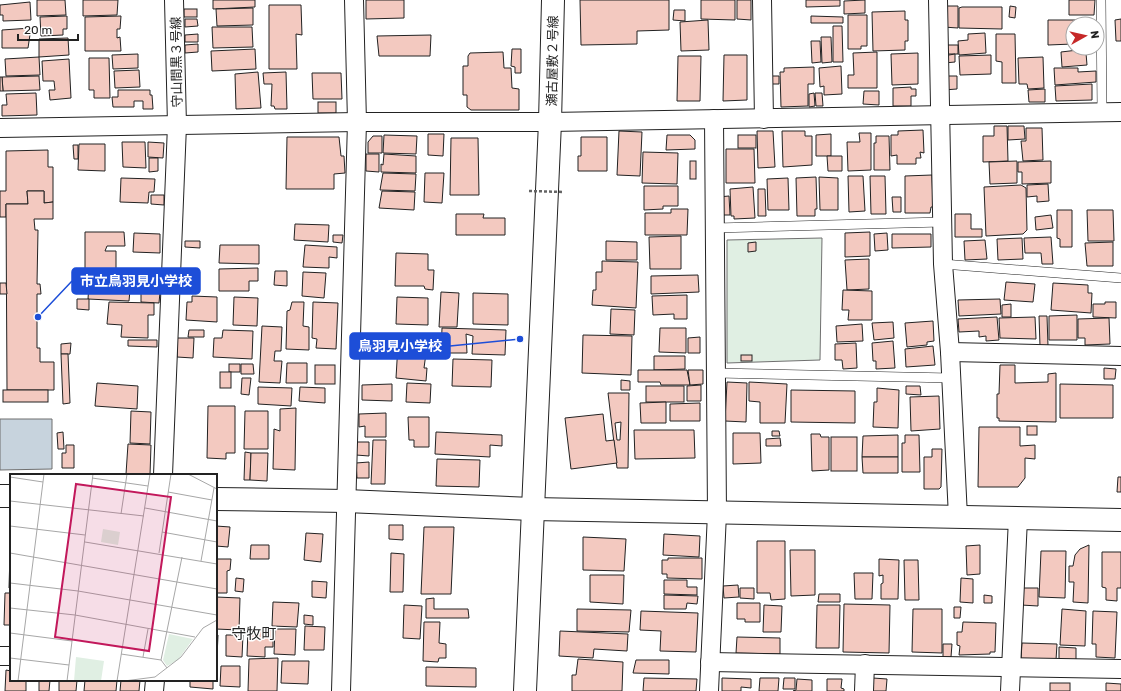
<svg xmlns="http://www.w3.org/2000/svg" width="1121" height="691" viewBox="0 0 1121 691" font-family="Rubik,'Noto Sans JP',sans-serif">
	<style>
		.green { fill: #e0efe3; stroke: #6f6f6f }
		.water { fill: #c7d3dd; stroke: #6f6f6f }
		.building { fill: #f3c9c0; stroke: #222; fill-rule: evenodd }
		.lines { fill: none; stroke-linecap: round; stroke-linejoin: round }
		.lane-casing { stroke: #222; stroke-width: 10 }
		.street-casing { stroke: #222; stroke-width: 20 }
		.secondary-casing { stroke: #222; stroke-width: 24 }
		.lane { stroke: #fff; stroke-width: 9 }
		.street { stroke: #fff; stroke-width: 18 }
		.secondary { stroke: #fff; stroke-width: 22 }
		.path-bridge { stroke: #646464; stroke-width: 2.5; stroke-dasharray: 3 2; stroke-linecap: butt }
		.labels { text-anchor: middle; stroke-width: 3; stroke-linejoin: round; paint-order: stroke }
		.street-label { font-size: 13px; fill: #222; stroke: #fff }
		.quarter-label { font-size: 15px; fill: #222; stroke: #fff }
		.inset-road { fill: none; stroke: #a7a7a7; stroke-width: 1 }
		.view { fill: #c2185b; fill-opacity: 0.15; stroke: #c2185b; stroke-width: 2 }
		.inset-edge { fill: none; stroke: #222; stroke-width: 2 }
		.leader { fill: none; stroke: #1d4ed8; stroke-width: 1.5 }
		.callout-dot { fill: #1d4ed8; stroke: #fff; stroke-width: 1.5 }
		.callout { fill: #1d4ed8; stroke: #1d4ed8; stroke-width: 1.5 }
		.callout-label { font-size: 14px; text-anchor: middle; font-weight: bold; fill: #fff }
	</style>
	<rect width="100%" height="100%" fill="#fff"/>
	<path class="green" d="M822,238L820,360L727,363V240Z"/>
	<path class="water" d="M0,419H52V469L0,470Z"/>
	<g class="building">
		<path d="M37,0H65L66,15L37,16Z"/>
		<path d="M83,0H118L117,15L83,16Z"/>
		<path d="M213,0H255V7L213,9Z"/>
		<path d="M366,0H404V18L366,19Z"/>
		<path d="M580,0H669V30L637,31V44L581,45Z"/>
		<path d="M701,0H735V20L701,19Z"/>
		<path d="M737,0H751V20L737,19Z"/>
		<path d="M806,0H840V6L806,7Z"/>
		<path d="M865,0V13L844,14V1Z"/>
		<path d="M1069,0H1095L1094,15H1069Z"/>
		<path d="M30,2L31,20L3,21V15H0V5Z"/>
		<path d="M269,5H301L302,35L296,34L297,69H269Z"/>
		<path d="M942,6H958V28L943,27Z"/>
		<path d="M1010,6L1016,7L1015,18L1009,17Z"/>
		<path d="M962,7H1002V29L959,28V8Z"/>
		<path d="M253,8V25L217,26L216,9Z"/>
		<rect x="184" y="9" width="13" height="8"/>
		<path d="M674,10H685V21L673,20Z"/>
		<path d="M905,11V20H908V41H905V50L873,51L872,12Z"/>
		<path d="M848,15H867V46H861V49H848Z"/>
		<path d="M67,16V29H63V35L41,36L40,17Z"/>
		<path d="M121,16L120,29H117V38L120,37L121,51H85V17Z"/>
		<path d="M811,16L843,17V23H811Z"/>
		<path d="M185,19H197L198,26L185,27Z"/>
		<path d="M1121,19V41H1116L1115,20Z"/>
		<path d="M708,20L709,50L681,51L680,22Z"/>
		<path d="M1048,20H1082V24H1073V44L1048,45Z"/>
		<path d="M833,26H842L843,62H833Z"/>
		<path d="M212,27H252L253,47L213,48Z"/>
		<path d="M31,28L28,48H2V30Z"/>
		<path d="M985,33L986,53L959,55L958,41L968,40V34Z"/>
		<path d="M198,34V42H185V35Z"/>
		<path d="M996,34H1015L1016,83H1002V62L996,61Z"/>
		<path d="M431,35L430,56H379L377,36Z"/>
		<path d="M821,37H831L832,62L822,63Z"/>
		<path d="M68,38L69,55L39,57V39Z"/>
		<path d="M811,41H820L821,62L812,63Z"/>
		<path d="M198,44V52L185,53V45Z"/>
		<rect x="943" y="45" width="15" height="9"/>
		<path d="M255,49L256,69L212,71L211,51Z"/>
		<path d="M512,49H521V73H515V67L511,66Z"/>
		<path d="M1078,50V53H1086L1087,65L1062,67L1061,52Z"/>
		<path d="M503,52L504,68H511L512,88L519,89V110H471L467,107V95H463V66H468V56L470,53Z"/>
		<path d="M877,52V88H848V75H854L853,53Z"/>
		<path d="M918,53V84L892,85L891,54Z"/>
		<path d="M138,54V68L113,69L112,55Z"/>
		<path d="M955,54V62L944,63L943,56Z"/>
		<path d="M724,55H747V100L723,101Z"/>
		<path d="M991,55V74L960,75L959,56Z"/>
		<path d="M678,56H701L700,101H677Z"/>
		<path d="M39,57L40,75L6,76L5,59Z"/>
		<path d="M1043,57L1044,88L1028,89L1027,84H1019L1018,58Z"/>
		<path d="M89,58H109L110,98H94V90H89Z"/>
		<path d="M69,59L71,98L50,100L49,90H55L54,81H43L42,61Z"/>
		<path d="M841,66L842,94L824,95V86L820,87L819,68Z"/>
		<path d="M814,67V84H808V106L781,107L780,72H784V68Z"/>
		<path d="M1054,68H1078V72L1096,71V82L1055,85Z"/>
		<path d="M139,70L140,87L115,88L114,71Z"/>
		<path d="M258,72L261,108L236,109L235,74Z"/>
		<path d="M286,72L287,109H275L274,106H271L272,84H264L263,73Z"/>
		<path d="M312,73H341L342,99H313Z"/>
		<path d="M39,76L40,90L3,91L2,77Z"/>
		<path d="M768,76H779V84H769Z"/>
		<path d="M943,76H957V89L943,90Z"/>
		<path d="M0,77H2L3,91H0Z"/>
		<path d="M1092,84V100L1056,101L1055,86Z"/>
		<path d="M911,87V89H916V96H911V106H893V88Z"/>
		<path d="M1045,89V102H1029L1028,90Z"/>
		<path d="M118,90H150V95H152L153,109H143V101H134V107H113L112,97H118Z"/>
		<path d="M864,91H879V105L863,104Z"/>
		<path d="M36,93L37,115L2,116V105H7L6,94Z"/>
		<path d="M814,93L815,106L809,107V94Z"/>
		<path d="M815,93H822L823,106H816Z"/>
		<rect x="318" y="102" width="18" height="11"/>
		<path d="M994,126H1007L1008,161L983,162V136H994Z"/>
		<path d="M1008,126H1024L1025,139L1008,140Z"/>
		<path d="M1026,128H1042L1043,160L1023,161L1021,141H1026Z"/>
		<path d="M923,130L924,153L920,152L921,158H916V164H897V155L891,156V135H898V131Z"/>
		<path d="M619,131L642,132L640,176L617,175Z"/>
		<path d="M757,131H773L775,167L758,168Z"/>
		<path d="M782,131H805V136H812V165L783,167Z"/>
		<path d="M859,133H871V170L848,171L847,142H860Z"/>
		<path d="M428,134H444L443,156L428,155Z"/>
		<path d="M831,134V156H816V135Z"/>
		<path d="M384,135L417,136L416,154L383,153Z"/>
		<path d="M667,135H690L695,140V149L666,150Z"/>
		<rect x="738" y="135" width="18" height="13"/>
		<path d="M373,136H382V153H368V142Z"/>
		<path d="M876,136H889L890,170H874V143H876Z"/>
		<path d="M287,137H339L341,156H344L345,173L334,174V189H286Z"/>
		<path d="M581,137H607V171H578V156H581Z"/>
		<path d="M451,138H478L479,195H450Z"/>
		<path d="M122,142H145L146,168L123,167Z"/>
		<path d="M148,142L164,143L163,158L148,157Z"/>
		<path d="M79,144H105V171L78,170Z"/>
		<path d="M73,145H78V159H74Z"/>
		<path d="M726,149H754L755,183H726Z"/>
		<path d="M48,150V167H53V202L44,203V191H27L28,204H6V217H0V191H6V151Z"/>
		<path d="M643,152L678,153L677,184L642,183Z"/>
		<path d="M366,154H379V172L366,171Z"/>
		<path d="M384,154L416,156V173L381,172V164L383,165Z"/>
		<path d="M827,156H842V171H828Z"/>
		<path d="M149,158H158V171L149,172Z"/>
		<rect x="690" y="161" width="6" height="18"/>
		<path d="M1017,161V183L990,184L989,162Z"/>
		<path d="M1051,161V183L1022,184V172H1018V162Z"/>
		<path d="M383,173L416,174L415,191L380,190Z"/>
		<path d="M425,173H444L442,203L424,202Z"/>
		<path d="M932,175L933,207H931L930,213H905V176Z"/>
		<path d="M848,176H863L865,211L849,212Z"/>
		<path d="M870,176H885L886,214H871Z"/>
		<path d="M816,177L817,209H815V216H797L796,178Z"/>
		<path d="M819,177L838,178V210H820Z"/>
		<path d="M121,178L155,179L154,192H149L148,203L120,202Z"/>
		<path d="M788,178L789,210H768L767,179Z"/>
		<path d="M1048,184L1049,201L1037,202V196L1027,197V185Z"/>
		<path d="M1021,185L1026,188L1027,230L1023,234L986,236L984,187Z"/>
		<path d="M644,186H678V206H663V209L644,210Z"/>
		<path d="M753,187L755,218L734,219V216H731L730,189Z"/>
		<path d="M758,189H765L766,216H758Z"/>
		<path d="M27,191H44V203L53,202V219H34L35,230H38L37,284H40L41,294H37V348H40V362H54V390H7L6,204H28Z"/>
		<path d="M382,191L415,192L414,210L379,208Z"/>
		<path d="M151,195H164V205L151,204Z"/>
		<path d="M729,196L730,215H719L718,197Z"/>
		<path d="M892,197H901V212H893Z"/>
		<path d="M671,209H688L687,235H645V213H671Z"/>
		<path d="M1057,210H1072V247H1060V239L1057,238Z"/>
		<path d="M1087,210H1113L1114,241H1088Z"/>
		<path d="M456,214H484L483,218H505V235H456Z"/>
		<path d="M955,214H971V229H982V237H955Z"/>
		<path d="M1051,215L1053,228L1036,230L1035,217Z"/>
		<path d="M295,224L329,225L328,242L294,240Z"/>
		<path d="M85,232H124L125,246H107L105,251H116V269L85,270Z"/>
		<path d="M870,232V256L845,257V233Z"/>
		<path d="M134,233L160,234V253L133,252Z"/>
		<path d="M887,233L888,250L875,251L874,234Z"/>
		<path d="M892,234H931V247L892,248Z"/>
		<path d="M333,235H343L342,243L333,242Z"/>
		<path d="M681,236V269H650L649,237Z"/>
		<path d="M1051,237L1053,264H1042L1041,253H1025L1024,238Z"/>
		<path d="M1022,238L1023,259L998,260L997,239Z"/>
		<path d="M985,240L987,259L965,260L964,241Z"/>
		<path d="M185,241H200V248L185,247Z"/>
		<path d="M606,241L637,242V260H606Z"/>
		<path d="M756,242V251L748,252V243Z"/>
		<path d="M1113,242V266H1087L1085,243Z"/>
		<path d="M220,245H259V264L219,263Z"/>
		<path d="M305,245L337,247V258L329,257V268L303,267Z"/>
		<path d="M396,253L428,254V270H434L433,290L425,289L424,286H395Z"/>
		<path d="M869,259V289L847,290L845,260Z"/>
		<path d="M602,261L638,262L636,308L592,305L593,290H596V272H602Z"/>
		<path d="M258,268V281H249V291H219V269Z"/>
		<path d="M275,271H287V286L274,285Z"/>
		<path d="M303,272L326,273L324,298L302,296Z"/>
		<path d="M698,275L699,292L651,294V276Z"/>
		<path d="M106,278L131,279L129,301L88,299L89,283L106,285Z"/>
		<path d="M1006,282L1035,284L1033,302L1004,300Z"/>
		<path d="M0,283H6L7,294H0Z"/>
		<path d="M1053,283L1088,285V293H1092L1091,313L1051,310Z"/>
		<path d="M843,290L872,291V320H848L849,310H842Z"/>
		<path d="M141,292H160L159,303L141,302Z"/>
		<path d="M441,292L459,293L457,327H439Z"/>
		<path d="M473,293L508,294V325L473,324Z"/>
		<path d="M687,295V319H674V314L653,315L652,296Z"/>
		<path d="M192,296L217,297V322L186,320L187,302H192Z"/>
		<path d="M234,297L258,298L257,326L233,325Z"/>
		<path d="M397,297L428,298V325L396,324Z"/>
		<path d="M77,299H89V310L77,309Z"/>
		<path d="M1000,299L1001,314L959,316L958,300Z"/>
		<path d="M109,302L154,303V315H148V338L121,337L122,325L107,324Z"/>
		<path d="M292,302H304L303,326L309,327V350L286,349L287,311L290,310Z"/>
		<path d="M313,302L338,303L336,349L316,348L317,339L312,338Z"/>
		<path d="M1105,302H1116V318L1093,317V304H1105Z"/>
		<path d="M1011,304V317H1002V305Z"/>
		<path d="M611,309L635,310L634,335L610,334Z"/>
		<path d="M1077,315V340H1049V316Z"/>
		<path d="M1039,316H1047L1048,346H1040Z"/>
		<path d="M997,317L999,340L986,341V336L979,337V331L959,332L958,319Z"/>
		<path d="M1035,317L1036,339L1000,338L999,318Z"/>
		<path d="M1109,318L1110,344L1085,345V338H1078V319Z"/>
		<path d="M933,321L934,341L927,342V345L907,347L905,323Z"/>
		<path d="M893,322L894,338L874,340L872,323Z"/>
		<path d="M862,324L863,341L837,342L836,326Z"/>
		<path d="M262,326L282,327L281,351H275L274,361H282L280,383L259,382Z"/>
		<path d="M442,328L506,330L505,355L472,354L473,336L466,334L467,353H441Z"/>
		<path d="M660,328H686V353L659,352Z"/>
		<path d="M189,330H204V337H188Z"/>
		<path d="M223,330L253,331L252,359L213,357L214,338H222Z"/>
		<path d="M583,335L632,336L631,375L582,373Z"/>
		<path d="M700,337V353H688V338Z"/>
		<path d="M177,338H194L193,358L177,357Z"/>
		<path d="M128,340H157V347L128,346Z"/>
		<path d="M893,341L895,368L876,369V361H873L872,343Z"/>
		<path d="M71,343L70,354H61V344Z"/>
		<path d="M856,343L857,368L843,369L842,360H835V344Z"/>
		<path d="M398,344L427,346L424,368H427L426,381L396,378Z"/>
		<path d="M933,346L935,365L906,367L905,349Z"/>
		<path d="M61,354H68L70,403L63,404Z"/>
		<rect x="741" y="355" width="11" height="6"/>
		<path d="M654,356H685V369L654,370Z"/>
		<path d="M453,359L492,360L491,387L452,386Z"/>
		<path d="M287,363H307V383H286Z"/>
		<rect x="229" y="364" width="11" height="8"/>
		<path d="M241,364H253L254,374H241Z"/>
		<rect x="315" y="365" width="20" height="19"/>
		<path d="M1000,365H1015V383L1048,382V374L1056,373V422L999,421V418H997V394H999Z"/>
		<path d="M1104,368L1116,369L1115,379H1104Z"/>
		<path d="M638,370H687L690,385H661L660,382H638Z"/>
		<path d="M688,370H703V384L690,385Z"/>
		<rect x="220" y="372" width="11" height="16"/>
		<path d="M242,378H251L249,395L241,394Z"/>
		<path d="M621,380L630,381V390H621Z"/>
		<path d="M727,382L747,383L746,422L725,421Z"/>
		<path d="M749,382L787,384L785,423H760V402L749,401Z"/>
		<path d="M97,383L138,386L137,409L95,406Z"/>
		<path d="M407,383L431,384L430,403L406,402Z"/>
		<path d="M392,384V401L362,400V385Z"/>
		<path d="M1060,384L1113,385V418H1060Z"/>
		<path d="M701,385V401H687V386Z"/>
		<rect x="646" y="386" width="38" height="16"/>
		<path d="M906,386H920L921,395L906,394Z"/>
		<path d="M258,387L292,388L291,406L258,404Z"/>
		<path d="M300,387L325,388V403L299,401Z"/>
		<path d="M877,388L899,390L898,428L873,427L874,402H877Z"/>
		<rect x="3" y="390" width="45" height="12"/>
		<path d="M791,390L855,391V423L791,422Z"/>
		<path d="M608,393H629L628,468H617ZM621,422L620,440H617L615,423Z"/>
		<path d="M939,396L940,429L911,431L910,397Z"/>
		<path d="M666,402V423H641L640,403Z"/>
		<path d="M700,403V421H670V404Z"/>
		<path d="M208,406H235V453H226V459L207,458Z"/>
		<path d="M296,408L295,470L273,469L274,429L280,431V409Z"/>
		<path d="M131,411L151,412L150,444L130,443Z"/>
		<path d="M245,411H268V449H244Z"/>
		<path d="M386,413V437H365V426L359,427V414Z"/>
		<path d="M603,414L606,441L614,440L617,463L571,469L565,418Z"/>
		<path d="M408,417H429V447H414V440H409Z"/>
		<rect x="1027" y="426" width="10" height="9"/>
		<path d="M979,427H1020V446L1035,445V459L1025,458V478L1018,487H978Z"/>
		<path d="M634,430H694L695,458L635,459Z"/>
		<path d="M772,431H779L780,436H772Z"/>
		<path d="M63,432L64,449H58L57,433Z"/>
		<path d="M436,432L502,435V446L490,445V457L435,454Z"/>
		<path d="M733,433H760L761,463L733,464Z"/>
		<path d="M811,434H820L821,437H829V470L812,471Z"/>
		<path d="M898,435V457H862L863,436Z"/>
		<path d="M905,435H919L920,472H902V443H905Z"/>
		<rect x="831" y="437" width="26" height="34"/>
		<path d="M780,438L781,446H766V439Z"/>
		<path d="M373,440H386L385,484H371Z"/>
		<path d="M357,442H369V456L356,455Z"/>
		<path d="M128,444L151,445L150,475L126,474Z"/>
		<path d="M66,445H74V468H62V453H66Z"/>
		<path d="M932,449H942L941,487L939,489H924V457H932Z"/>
		<path d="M245,452L251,453L250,480H244Z"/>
		<path d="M251,453H268L267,481L250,480Z"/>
		<path d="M862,457H898V473H863Z"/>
		<path d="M437,459L480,460L479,487L436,486Z"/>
		<path d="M369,462V478H357L356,463Z"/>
		<path d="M1118,477H1121V492H1117Z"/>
		<path d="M11,519V588H9Z"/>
		<path d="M389,525H403V540L389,539Z"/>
		<path d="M216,526L230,527L228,547L216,546Z"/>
		<path d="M424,527H454L451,594H421Z"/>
		<path d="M306,533L323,534L321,562L304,560Z"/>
		<path d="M664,534L700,536L699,557L663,555Z"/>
		<path d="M583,537L626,539L624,571L583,570Z"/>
		<path d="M757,541H785V599L771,600L770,593H757Z"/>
		<path d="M251,545H269V559H250Z"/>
		<path d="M980,545V574L967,575L966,546Z"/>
		<path d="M1089,545L1088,603L1073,602L1074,582H1069V566H1073L1075,555L1080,549Z"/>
		<path d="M790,550H815V595L791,596Z"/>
		<path d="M1041,551H1066L1065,598L1039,597Z"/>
		<path d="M1102,552H1121V588H1117V601L1106,600V588L1102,587Z"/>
		<path d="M391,553L404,554L403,592H390Z"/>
		<path d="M668,558H702V579L667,578V574H662V560H668Z"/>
		<path d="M216,559H231L230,570L227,571V593H216Z"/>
		<path d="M879,559L899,560L898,599H881V584L883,583V575L879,576Z"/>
		<path d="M904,560H918L919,600H905Z"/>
		<path d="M854,573H873L872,599H855Z"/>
		<path d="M590,575H624L623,604L590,602Z"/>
		<path d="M236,578L244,579L243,592L235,591Z"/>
		<path d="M961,578L973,579V603L960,602Z"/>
		<path d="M664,580H687V587H697V595L664,594Z"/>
		<path d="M312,581L327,582L326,598L312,597Z"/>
		<path d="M738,585L739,597L724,598L723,586Z"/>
		<path d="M740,588H754V599L740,598Z"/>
		<path d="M1022,588H1038V606L1021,605Z"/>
		<path d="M5,593H11V625H4Z"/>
		<path d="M819,594H840V602H818Z"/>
		<path d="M664,595L698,596L697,604L687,603L686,609H664Z"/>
		<path d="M984,595L992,596V603H984Z"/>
		<path d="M216,597L240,598L239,630L216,629Z"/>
		<path d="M434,598V609H468L469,618H426V599Z"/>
		<path d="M273,602L299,603L297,627L272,626Z"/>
		<path d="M737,603H760V622H745V619H737Z"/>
		<path d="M844,604L890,605L889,653L843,652Z"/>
		<path d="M404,605L422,606L420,639L403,638Z"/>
		<path d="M764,605L782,606L781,632H763Z"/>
		<path d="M817,605H840L839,648H816Z"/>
		<path d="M954,607H961L960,618H954Z"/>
		<path d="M577,609L631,610L629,632L577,631Z"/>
		<path d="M913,609H942V653L912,652Z"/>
		<path d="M1062,609L1086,611L1085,646L1060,645Z"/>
		<path d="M641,611L698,613L696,652L660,651L661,631L640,630Z"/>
		<path d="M1093,611L1117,612L1115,658L1096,657V644H1092Z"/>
		<path d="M304,615L313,616V625L304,624Z"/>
		<path d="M424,622H440L439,643L446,644V658H439L438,662L423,661Z"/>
		<path d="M963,622L996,623L995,652H990V654L959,655L960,646L957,645V632H962Z"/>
		<path d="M305,626L325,627L324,650H304Z"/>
		<path d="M248,629L273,630V647H265V657L247,656Z"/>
		<path d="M275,629H296L295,655L274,654Z"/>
		<path d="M560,631L628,634L627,651L594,649L593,658L559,656Z"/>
		<path d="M216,635H218L217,657H216Z"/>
		<path d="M226,635H243L242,657L226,656Z"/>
		<path d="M737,637L780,638V654L736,653Z"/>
		<path d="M1022,643L1057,644L1056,660L1021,659Z"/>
		<path d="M943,644H952L951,657H943Z"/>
		<path d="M1059,647L1076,648V661L1059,660Z"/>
		<path d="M278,658L277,691H248L249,659Z"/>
		<path d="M578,659L623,662L622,691H572V675H576Z"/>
		<path d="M636,660H669V674L633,673Z"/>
		<path d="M282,661H309L308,684L281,683Z"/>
		<path d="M221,666H240V687L220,686Z"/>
		<path d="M426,667L476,668V687L426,686Z"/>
		<path d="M6,670L11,671V680H26V691H5Z"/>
		<path d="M644,678L697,679L696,691H643Z"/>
		<path d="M722,678L751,679V688L741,687V691H722Z"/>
		<path d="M760,678H779L778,691H759Z"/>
		<path d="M784,678H795V689H783Z"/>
		<path d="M873,678L887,679L886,691H868Z"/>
		<path d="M797,679L812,680V691H793L796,690Z"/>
		<path d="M827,679H842L841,688L844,689V691H827Z"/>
		<path d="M39,680H50L49,691H39Z"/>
		<path d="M59,680H77L76,691H59Z"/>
		<path d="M85,680H117L116,691H84Z"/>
		<path d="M121,680H140L139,691H120Z"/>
		<path d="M190,680H213V689L190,687Z"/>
		<rect x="1050" y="683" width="20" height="8"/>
		<path d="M1106,683L1121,684V691H1106Z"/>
	</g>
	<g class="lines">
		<g class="lane-casing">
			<g id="lane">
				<path d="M1101,0L1102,112"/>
				<path d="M715,228L942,222"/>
				<path d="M943,264L1121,278"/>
				<path d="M716,373L951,378"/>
			</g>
		</g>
		<g class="street-casing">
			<g id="street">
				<path d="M762,0L764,119"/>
				<path d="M938,0L943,264L950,352L958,517"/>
				<path d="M0,128L357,122H550L1121,112"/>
				<path d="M950,352L1121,356"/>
				<path d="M163,475L177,125L174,0"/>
				<path d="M0,656H11"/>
				<path d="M710,662L1121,669"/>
				<path d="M154,691L155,680"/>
				<path d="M341,691L357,122L354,0"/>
				<path d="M709,691L717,513L714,119"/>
				<path d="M864,691L865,664"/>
				<path d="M1010,691L1018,518"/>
			</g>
		</g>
		<g class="secondary-casing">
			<g id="secondary">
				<path d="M0,496H11"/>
				<path d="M216,499L346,501L532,509L1121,520"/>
				<path d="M525,691L550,122L553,0"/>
			</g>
		</g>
		<use href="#lane" class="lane"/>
		<use href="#street" class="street"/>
		<use href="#secondary" class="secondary"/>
		<path class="path-bridge" d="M529,191L564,192"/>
	</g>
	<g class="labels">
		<g class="street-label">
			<text transform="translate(552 61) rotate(-89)" y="5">瀬古屋敷２号線</text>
			<text transform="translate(176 62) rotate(-91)" y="5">守山間黒３号線</text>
		</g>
		<g class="quarter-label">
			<text x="254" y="639">守牧町</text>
		</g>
	</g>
	<g transform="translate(10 474)">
		<rect width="207" height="207" fill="#fff"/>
		<path d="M93,55L110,58L108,71L91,68ZM159,160L183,165L168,186L157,192L153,186ZM66,183L94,187L91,207H64Z" fill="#e0efe3"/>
		<path class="inset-road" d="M178,0L207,15M0,3L33,8M82,4L138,12M158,18L202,26M0,27L134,42M135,34L207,47M111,40L117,0M0,52L75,61M152,58L207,68M75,68L207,90M0,79L207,115M149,79L161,0M191,87L204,14M0,109L68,117L207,141M0,134L65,141L185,163M0,159L62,167M111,180L151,186L157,194M133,183L138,155M0,184L59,191M151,186L172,83M8,207L34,0M57,207L83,0M107,207L140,0M114,207L145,203L171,183L193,154L207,146"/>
		<path class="view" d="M66,10L161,23L139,177L45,163Z"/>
		<rect width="207" height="207" class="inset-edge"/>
	</g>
	<path class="leader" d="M38 317L72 281M520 339L450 346"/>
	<g class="callout-dot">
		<circle cx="38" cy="317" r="4"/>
		<circle cx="520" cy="339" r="4"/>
	</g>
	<g class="callout">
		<rect x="72" y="268" width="128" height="26" rx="4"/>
		<rect x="350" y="333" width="100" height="26" rx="4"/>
	</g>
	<g class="callout-label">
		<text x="136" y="286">市立鳥羽見小学校</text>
		<text x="400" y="351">鳥羽見小学校</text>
	</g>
	<g transform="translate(1085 36) rotate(82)"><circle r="19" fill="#ffffff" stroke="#a7a7a7"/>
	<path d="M0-3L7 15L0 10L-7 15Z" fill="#c62828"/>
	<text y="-6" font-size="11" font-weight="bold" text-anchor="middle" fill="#222222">N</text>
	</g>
	<path d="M18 34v6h60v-6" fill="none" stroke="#222222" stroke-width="2"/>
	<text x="24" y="34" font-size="12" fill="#222222" stroke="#ffffff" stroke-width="3" paint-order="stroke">20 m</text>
</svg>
